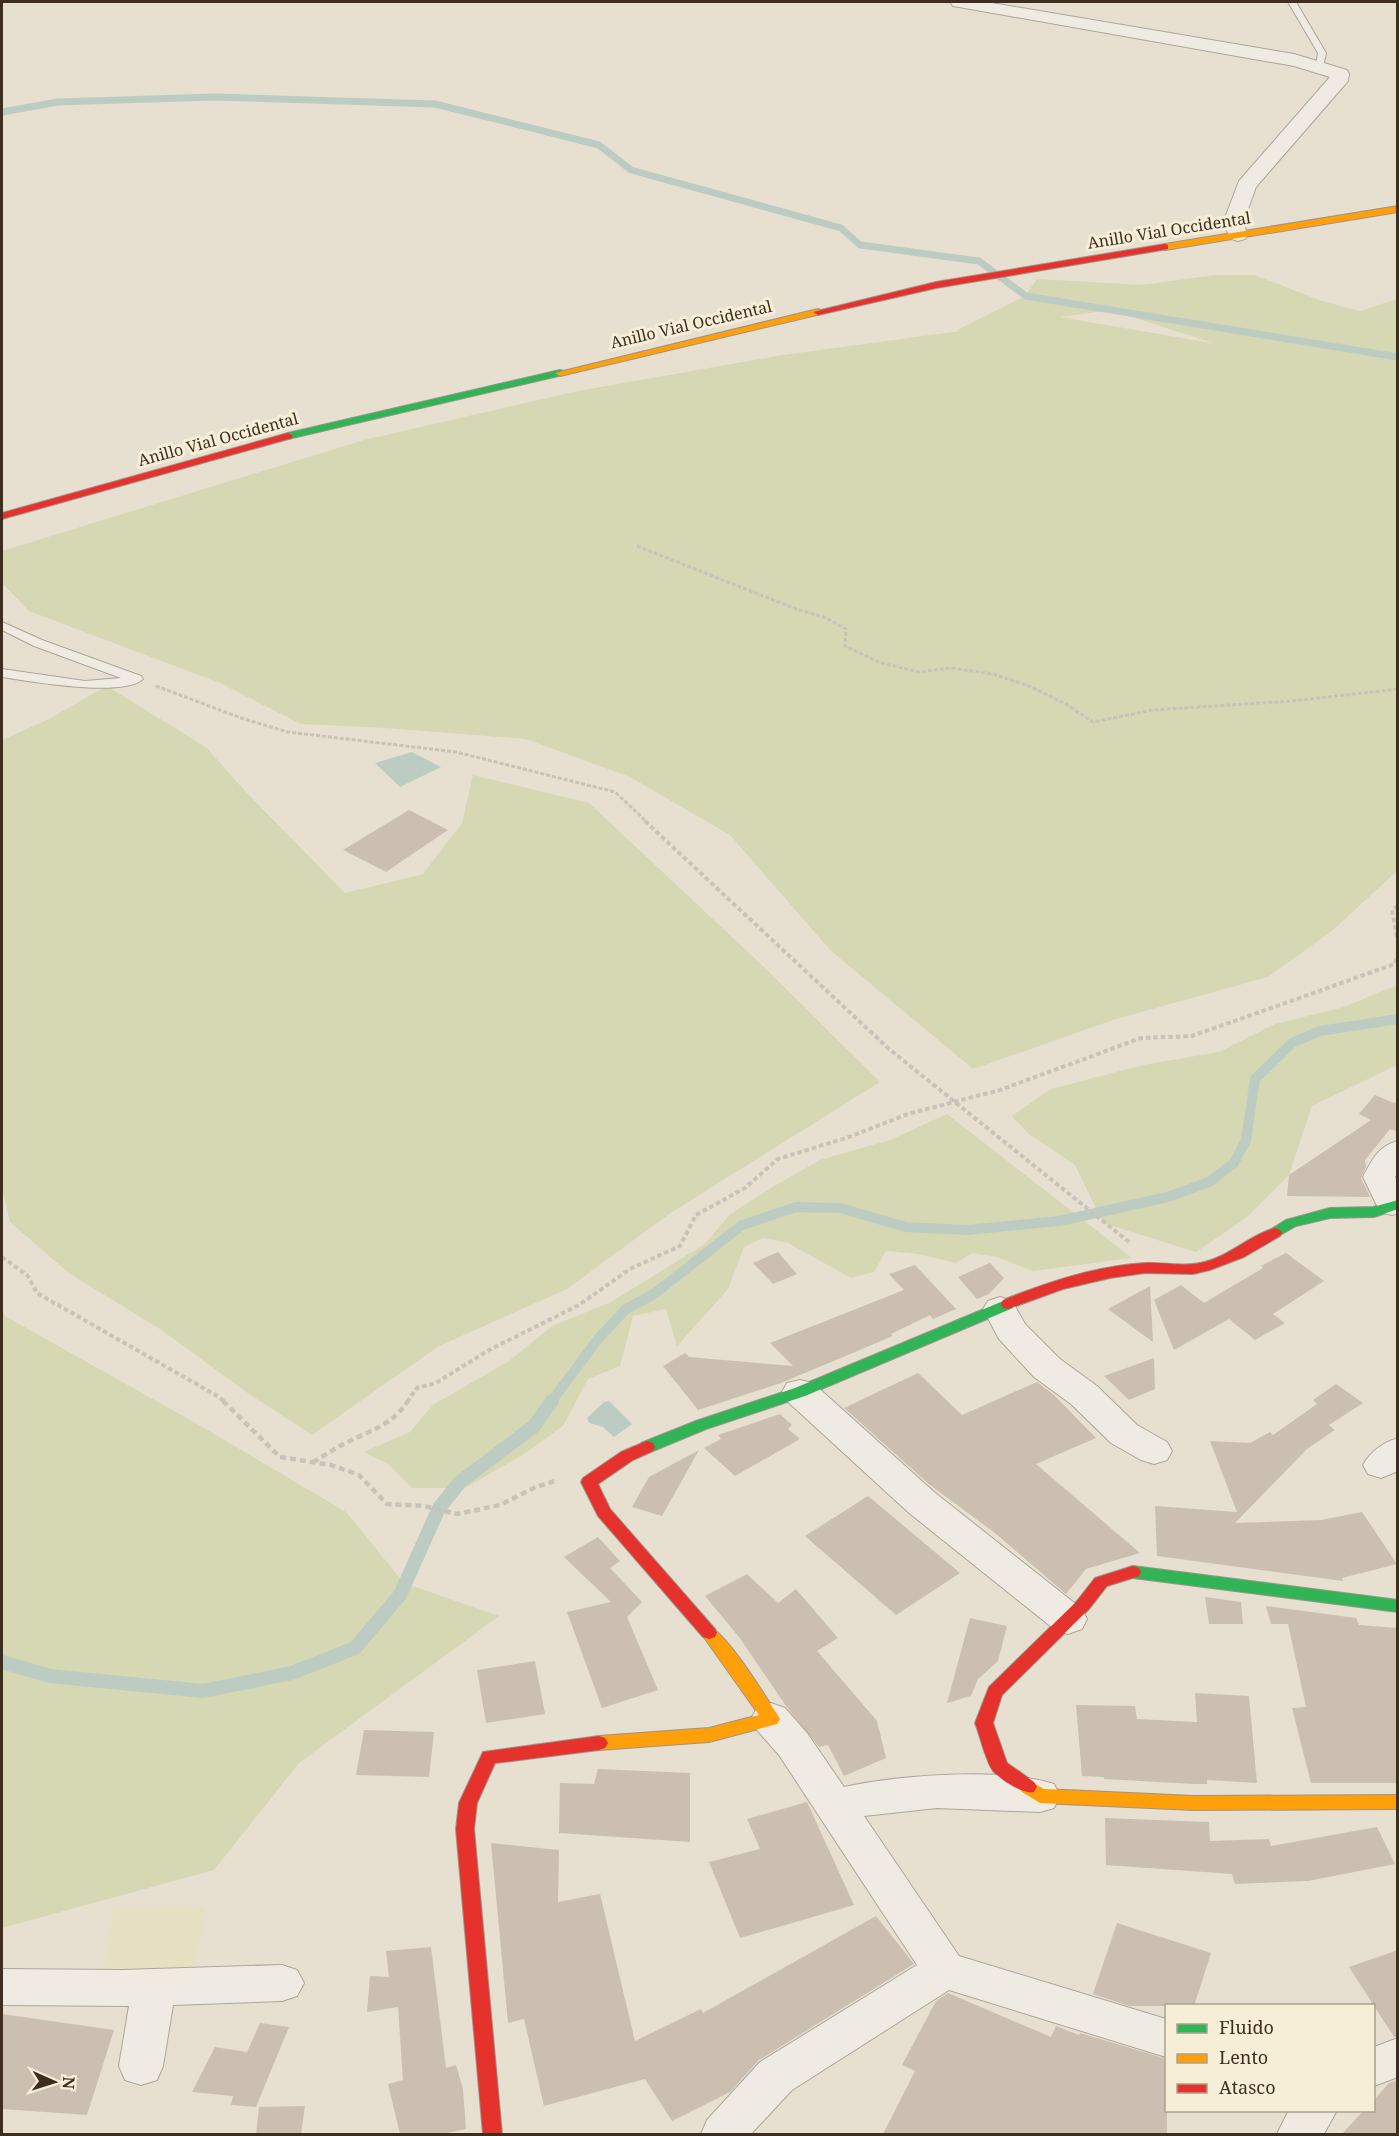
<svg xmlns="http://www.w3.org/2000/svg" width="1399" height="2136" viewBox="0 0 1399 2136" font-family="'Noto Serif',serif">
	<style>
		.farmland { fill: #e6dfc2 }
		.green { fill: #d6d7b3; fill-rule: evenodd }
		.water { fill: #bcccc2 }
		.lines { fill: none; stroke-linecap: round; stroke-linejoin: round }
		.stream-far2 { stroke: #bcccc2; stroke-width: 7 }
		.stream-far1 { stroke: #bcccc2; stroke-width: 10 }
		.stream { stroke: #bcccc2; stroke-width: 14 }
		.building { fill: #cbbfb2 }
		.lane-casing { stroke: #ada599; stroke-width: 2 }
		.street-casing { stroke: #ada599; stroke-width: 2 }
		.fast-casing { stroke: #9c958a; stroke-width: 2 }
		.slow-casing { stroke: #9c958a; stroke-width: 2 }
		.jam-casing { stroke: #9c958a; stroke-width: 2 }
		.path-far2 { stroke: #c8c2b9; stroke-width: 3; stroke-dasharray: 4 2; stroke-linecap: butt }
		.path-far1 { stroke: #c8c2b9; stroke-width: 4; stroke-dasharray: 4.5 3; stroke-linecap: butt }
		.path { stroke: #c8c2b9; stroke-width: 4.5; stroke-dasharray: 6 4; stroke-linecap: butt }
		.lane { fill: #efebe3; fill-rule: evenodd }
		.street { fill: #efebe3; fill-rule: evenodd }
		.fast { fill: #30b455; fill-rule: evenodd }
		.slow { fill: #ff9f0a; fill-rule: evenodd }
		.jam { fill: #e5322d; fill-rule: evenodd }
		.labels { text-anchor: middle; stroke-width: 6; stroke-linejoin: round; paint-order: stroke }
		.far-street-label { font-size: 16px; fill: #3d2e20; stroke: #f7eed8 }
	</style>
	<rect width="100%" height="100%" fill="#e7e0d1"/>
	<path class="farmland" d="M206,1907L195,1968L103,1970L114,1908Z"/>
	<g class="green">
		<path d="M1215,275H1254L1322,301L1360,311L1397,299V871L1332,931L1268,977L1116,1019L973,1069L831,951L730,835L630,777L526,739L386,728L301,724L220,683L29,611L2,583V551L364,440L578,391L783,355L960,331L957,330L1025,296L1037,279L1142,285ZM1111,310L1216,344H1217L1060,317Z"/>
		<path d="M107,686L207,748L244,790L345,893L423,874L462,823L473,775L589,803L765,968L880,1082L669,1214L567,1289L439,1346L312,1435L249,1394L160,1329L70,1274L10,1222L2,1188V740L49,719Z"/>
		<path d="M1397,985V1065L1312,1106L1289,1175L1246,1218L1196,1252L1103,1223L1075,1165L1029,1134L1012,1116L1051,1089L1143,1065L1219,1052L1275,1024L1344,1007Z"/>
		<path d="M947,1114L1132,1258L1033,1271L997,1257L972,1253L956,1263L918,1254L886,1251L874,1272L851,1278L788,1243L763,1238L744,1247L728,1289L677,1346L666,1309L633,1316L620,1366L588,1379L563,1426L524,1454L465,1488H412L388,1464L364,1452L410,1432L433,1405L509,1361L552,1326L611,1302L705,1244L730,1214L776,1185L820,1160L890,1140Z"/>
		<path d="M2,1309L5,1316L199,1425L346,1512L404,1583L499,1616L299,1763L214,1870L2,1928Z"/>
	</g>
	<g class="water">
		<path d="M412,752L441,767L400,787L375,763Z"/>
		<path d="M609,1401L632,1424L614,1437L603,1427L589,1423L587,1418L604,1402Z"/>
	</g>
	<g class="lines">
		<path class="stream-far2" d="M2,112L58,102L214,97L435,104L599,145L631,170L841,228L860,245L979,261L1026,296L1398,357"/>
		<path class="stream-far1" d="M551,1402L598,1339L626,1309L654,1294L742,1225L796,1207L840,1208L906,1227L967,1230L1059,1221L1168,1197L1209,1182L1234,1163L1246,1140L1255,1079L1292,1043L1320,1031L1398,1019"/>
		<path class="stream" d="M2,1662L50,1676L203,1691L292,1673L355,1648L400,1595L439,1508L460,1482L534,1426L552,1401"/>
	</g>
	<g class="building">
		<path d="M409,810L448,830L386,872L343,850Z"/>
		<path d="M1375,1095L1394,1103L1398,1101V1132L1390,1129L1365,1160L1366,1167L1361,1178L1370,1197L1287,1196L1289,1175L1371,1120L1359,1114Z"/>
		<path d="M778,1252L797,1274L773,1284L753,1263Z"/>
		<path d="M1286,1253L1324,1281L1273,1314L1285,1323L1255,1340L1229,1319L1174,1350L1154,1300L1181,1285L1204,1303L1263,1268L1261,1266Z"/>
		<path d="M990,1263L1004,1278L989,1294L977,1299L958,1277Z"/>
		<path d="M915,1265L956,1309L933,1319L930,1315L891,1334L893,1336L781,1383L698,1410L663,1366L685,1353L689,1357L793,1366L770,1343L904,1290L889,1274Z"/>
		<path d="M1150,1286L1153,1342L1108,1309Z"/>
		<path d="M1154,1358L1155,1389L1129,1400L1104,1376Z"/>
		<path d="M918,1373L962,1415L1037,1382L1054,1395L1096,1438L1036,1464L1140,1553L1086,1569L1066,1594L995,1533L930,1485L844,1408Z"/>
		<path d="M1336,1384L1363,1403L1329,1425L1335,1430L1307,1449L1235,1523L1321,1520L1362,1512L1397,1564L1342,1578L1343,1581L1157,1556L1155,1506L1237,1512L1210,1441L1250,1443L1270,1432L1273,1435L1317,1404L1313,1400Z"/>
		<path d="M780,1414L792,1425L788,1429L800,1439L735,1476L704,1448L721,1439L718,1435Z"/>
		<path d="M699,1450L662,1516L632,1507L649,1477Z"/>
		<path d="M868,1496L960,1573L896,1615L805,1536Z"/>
		<path d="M598,1537L620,1561L610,1568L642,1602L627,1617L658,1690L602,1708L567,1612L611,1602L564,1557Z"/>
		<path d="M747,1574L778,1603L796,1589L838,1638L817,1651L877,1721L886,1758L844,1776L828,1745L819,1747L786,1706L739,1637L705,1596Z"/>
		<path d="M1205,1597L1241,1602L1243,1624H1209Z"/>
		<path d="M1266,1606L1356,1618L1359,1625L1398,1628V1783H1311L1292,1708L1306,1707L1288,1624H1271Z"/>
		<path d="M970,1618L1007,1626L998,1661L978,1679L971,1696L947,1703Z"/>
		<path d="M535,1661L545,1714L486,1723L477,1670Z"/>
		<path d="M1195,1693L1249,1696L1257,1783L1207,1780V1784H1194L1104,1779V1777L1082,1776L1076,1705L1135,1706L1137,1719L1197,1722Z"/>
		<path d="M364,1730L434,1732L429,1777L356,1775Z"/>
		<path d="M598,1769L690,1773V1842L559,1833L560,1783L594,1784Z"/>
		<path d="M807,1802L854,1905L740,1938L709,1862L760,1849L747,1819Z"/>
		<path d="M1105,1818L1209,1822L1210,1841L1269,1839L1271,1846L1377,1827L1395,1864L1308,1881L1235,1884L1232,1874L1106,1865Z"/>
		<path d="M491,1843L559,1850L558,1902L600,1894L635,2041L701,2009L703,2013L876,1916L914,1964L759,2060L730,2092L672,2121L645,2079L544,2106L524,2019L508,2023Z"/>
		<path d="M1117,1923L1211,1953L1194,2006H1129L1093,1994Z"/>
		<path d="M431,1947L446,2068L456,2065L463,2089L466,2129L443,2134H400L388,2084L403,2080L398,2007L367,2012L370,1976L389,1977L386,1951Z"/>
		<path d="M1398,1950V2036L1394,2037L1349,1967Z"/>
		<path d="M948,1993L1051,2037L1056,2026L1079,2035L1080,2033L1167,2059V2134H883L915,2071L902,2065L936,2001Z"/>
		<path d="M2,2014L114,2030L87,2115L2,2109Z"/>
		<path d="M260,2023L289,2027L256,2107L231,2105L233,2096L192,2092L215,2047L247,2052Z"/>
		<path d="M1398,2080V2134H1342L1364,2110H1374V2100L1389,2083Z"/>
		<path d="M305,2106L301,2134H256L259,2107Z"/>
	</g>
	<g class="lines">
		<g class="lane-casing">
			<g id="lane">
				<path d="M1288,2H1296L1326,53L1323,67L1316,65L1318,53Z"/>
				<path d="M2,622L42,640L141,676L143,679C123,698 29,681 2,677V669L85,681L121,678L34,646L2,630Z"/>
			</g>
		</g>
		<g class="street-casing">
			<g id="street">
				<path d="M950,2H986L1294,54L1347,70L1349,74L1348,81L1256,187L1243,223L1248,235L1245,239L1238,241L1231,239L1223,223L1239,181L1330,77L1294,66L959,7L953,6Z"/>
				<path d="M1398,1141V1173L1395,1177L1398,1181V1213L1392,1215L1380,1212L1363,1177C1372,1160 1378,1146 1398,1141Z"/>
				<path d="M1000,1297L1012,1301L1025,1324L1060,1359L1097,1386L1137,1425L1167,1442L1172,1451L1167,1460L1154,1464L1141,1460L1111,1443L1071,1404L1034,1377L999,1339L983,1309L988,1301Z"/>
				<path d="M800,1380L813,1383L934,1492L1082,1609L1087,1619L1082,1629L1068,1634L1054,1629L908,1512L787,1401L782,1392L787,1383Z"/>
				<path d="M1398,1438V1471L1381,1478L1368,1474L1363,1465C1371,1451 1382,1443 1398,1438Z"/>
				<path d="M771,1703L785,1708L807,1733L844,1787C899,1775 1001,1767 1054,1784L1060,1796L1054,1808L1040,1812L937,1808L864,1816L959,1956L1166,2019V2057L949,1990L792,2090L751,2134H701L707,2120L760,2062L917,1965L779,1755L757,1730L751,1719L757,1708Z"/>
				<path d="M282,1965L297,1970L304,1983L297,1996L282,2001L173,2005L163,2066L157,2080L141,2085L125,2080L119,2066L129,2006L2,2005V1969L122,1970Z"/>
				<path d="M1398,2038V2077L1374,2086V2047Z"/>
				<path d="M1289,2110H1337L1324,2134H1277Z"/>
			</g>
		</g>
		<g class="fast-casing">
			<g id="fast">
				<path d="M560,370L563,371V375L288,439L283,436L288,433Z"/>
				<path d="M1398,1200V1209L1374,1217L1330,1218L1296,1226L1275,1238L1268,1233L1270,1230L1286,1220L1330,1208L1373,1207Z"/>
				<path d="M1008,1299L1013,1300L1015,1304L1013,1308L805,1396L706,1429L653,1451H641L639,1447L641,1443L696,1421L795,1388Z"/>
				<path d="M1133,1566L1398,1600V1612L1133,1578L1127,1576L1125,1572L1127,1568Z"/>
			</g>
		</g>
		<g class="slow-casing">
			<g id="slow">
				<path d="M1398,206V212L1165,250L1161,247L1165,244Z"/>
				<path d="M818,309L821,310V314L560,376L555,373Z"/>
				<path d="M709,1627C726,1632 765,1696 777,1714L780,1719L777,1724L709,1742L599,1750L593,1748L590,1743L593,1738L599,1736L709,1728L759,1715L701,1633L703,1629Z"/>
				<path d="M1028,1780L1044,1789L1194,1796L1398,1795V1809L1194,1810L1040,1803L1022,1792L1019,1787L1022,1782Z"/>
			</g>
		</g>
		<g class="jam-casing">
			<g id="jam">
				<path d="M1165,244L1168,245V249L936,288L818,315L813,312L936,282Z"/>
				<path d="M288,433L293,436L292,438L2,519V513Z"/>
				<path d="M1275,1228L1280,1230L1282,1233L1280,1236L1244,1257L1210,1270L1193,1274L1145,1273L1110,1278L1063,1289L1008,1309L1003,1308L1001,1304L1003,1300C1048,1282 1096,1266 1145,1263C1163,1262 1182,1267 1200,1263C1228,1258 1249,1235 1275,1228Z"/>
				<path d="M647,1441L653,1443L655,1447L653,1451L633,1460L598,1484L610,1509L715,1629L717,1633L715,1637L709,1639L703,1637L598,1516L581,1482L583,1478L621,1452Z"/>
				<path d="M1133,1566L1139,1568L1141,1572L1139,1576L1107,1586L1089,1609L1002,1695L993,1723L1007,1763L1034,1782L1037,1787L1034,1792C1024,1795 1001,1780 994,1772C986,1763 980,1735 975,1723L989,1687L1077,1601L1095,1578Z"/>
				<path d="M599,1736L605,1738L608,1743L605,1748L599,1750L495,1763L477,1803L474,1829L502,2134H483L456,1829L459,1803L483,1752Z"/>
			</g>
		</g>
		<g class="path-far2">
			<path d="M637,546L796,609L824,617L846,629L845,646L881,663L919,672L950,668L993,674L1029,686L1066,704L1093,722L1153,710L1292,701L1398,689"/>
			<path d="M156,686L244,719L288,732L456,752L615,792L647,822"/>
		</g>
		<g class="path-far1">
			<path d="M645,821L889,1049L1129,1242"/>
			<path d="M1398,906L1392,910L1398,942"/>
			<path d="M2,1257L28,1276L37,1293L219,1397L225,1402"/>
			<path d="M407,1402L417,1388L436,1383L489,1350L579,1305L630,1269L680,1246L696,1215L745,1188L778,1159L846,1138L908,1114L1000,1090L1141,1038L1192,1036L1395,964L1398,954"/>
		</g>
		<g class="path">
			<path d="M223,1401L280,1457L331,1465L359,1475L387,1504L424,1506L457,1514L500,1505L536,1487L555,1481"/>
			<path d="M313,1462C324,1456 335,1448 346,1443C372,1429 390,1427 408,1401"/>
		</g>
		<use href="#lane" class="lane"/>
		<use href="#street" class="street"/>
		<use href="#fast" class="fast"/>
		<use href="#slow" class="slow"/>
		<use href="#jam" class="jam"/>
	</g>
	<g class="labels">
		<g class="far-street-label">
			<text transform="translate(1169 230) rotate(-9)" y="6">Anillo Vial Occidental</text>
			<text transform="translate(691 324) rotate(-13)" y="6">Anillo Vial Occidental</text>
			<text transform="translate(218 439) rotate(-15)" y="6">Anillo Vial Occidental</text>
		</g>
	</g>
	<rect width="1399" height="2136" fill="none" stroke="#3d2e20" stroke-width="6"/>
	<rect x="1165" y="2004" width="210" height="108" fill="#f7eed8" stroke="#ada18e" stroke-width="1.5"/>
	<rect x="1177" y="2024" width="30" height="9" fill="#30b455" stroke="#ada18e" stroke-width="1.5"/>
	<text x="1219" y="2034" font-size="18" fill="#3d2e20">Fluido</text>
	<rect x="1177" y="2054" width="30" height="9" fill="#ff9f0a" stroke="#ada18e" stroke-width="1.5"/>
	<text x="1219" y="2064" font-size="18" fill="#3d2e20">Lento</text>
	<rect x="1177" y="2084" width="30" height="9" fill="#e5322d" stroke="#ada18e" stroke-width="1.5"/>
	<text x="1219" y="2094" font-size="18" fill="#3d2e20">Atasco</text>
	<g transform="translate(54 2082) rotate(93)" stroke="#f7eed8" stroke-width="4.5" paint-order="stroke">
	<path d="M0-4.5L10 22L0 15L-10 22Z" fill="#3d2e20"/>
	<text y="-9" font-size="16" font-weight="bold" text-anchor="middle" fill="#3d2e20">N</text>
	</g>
</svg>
